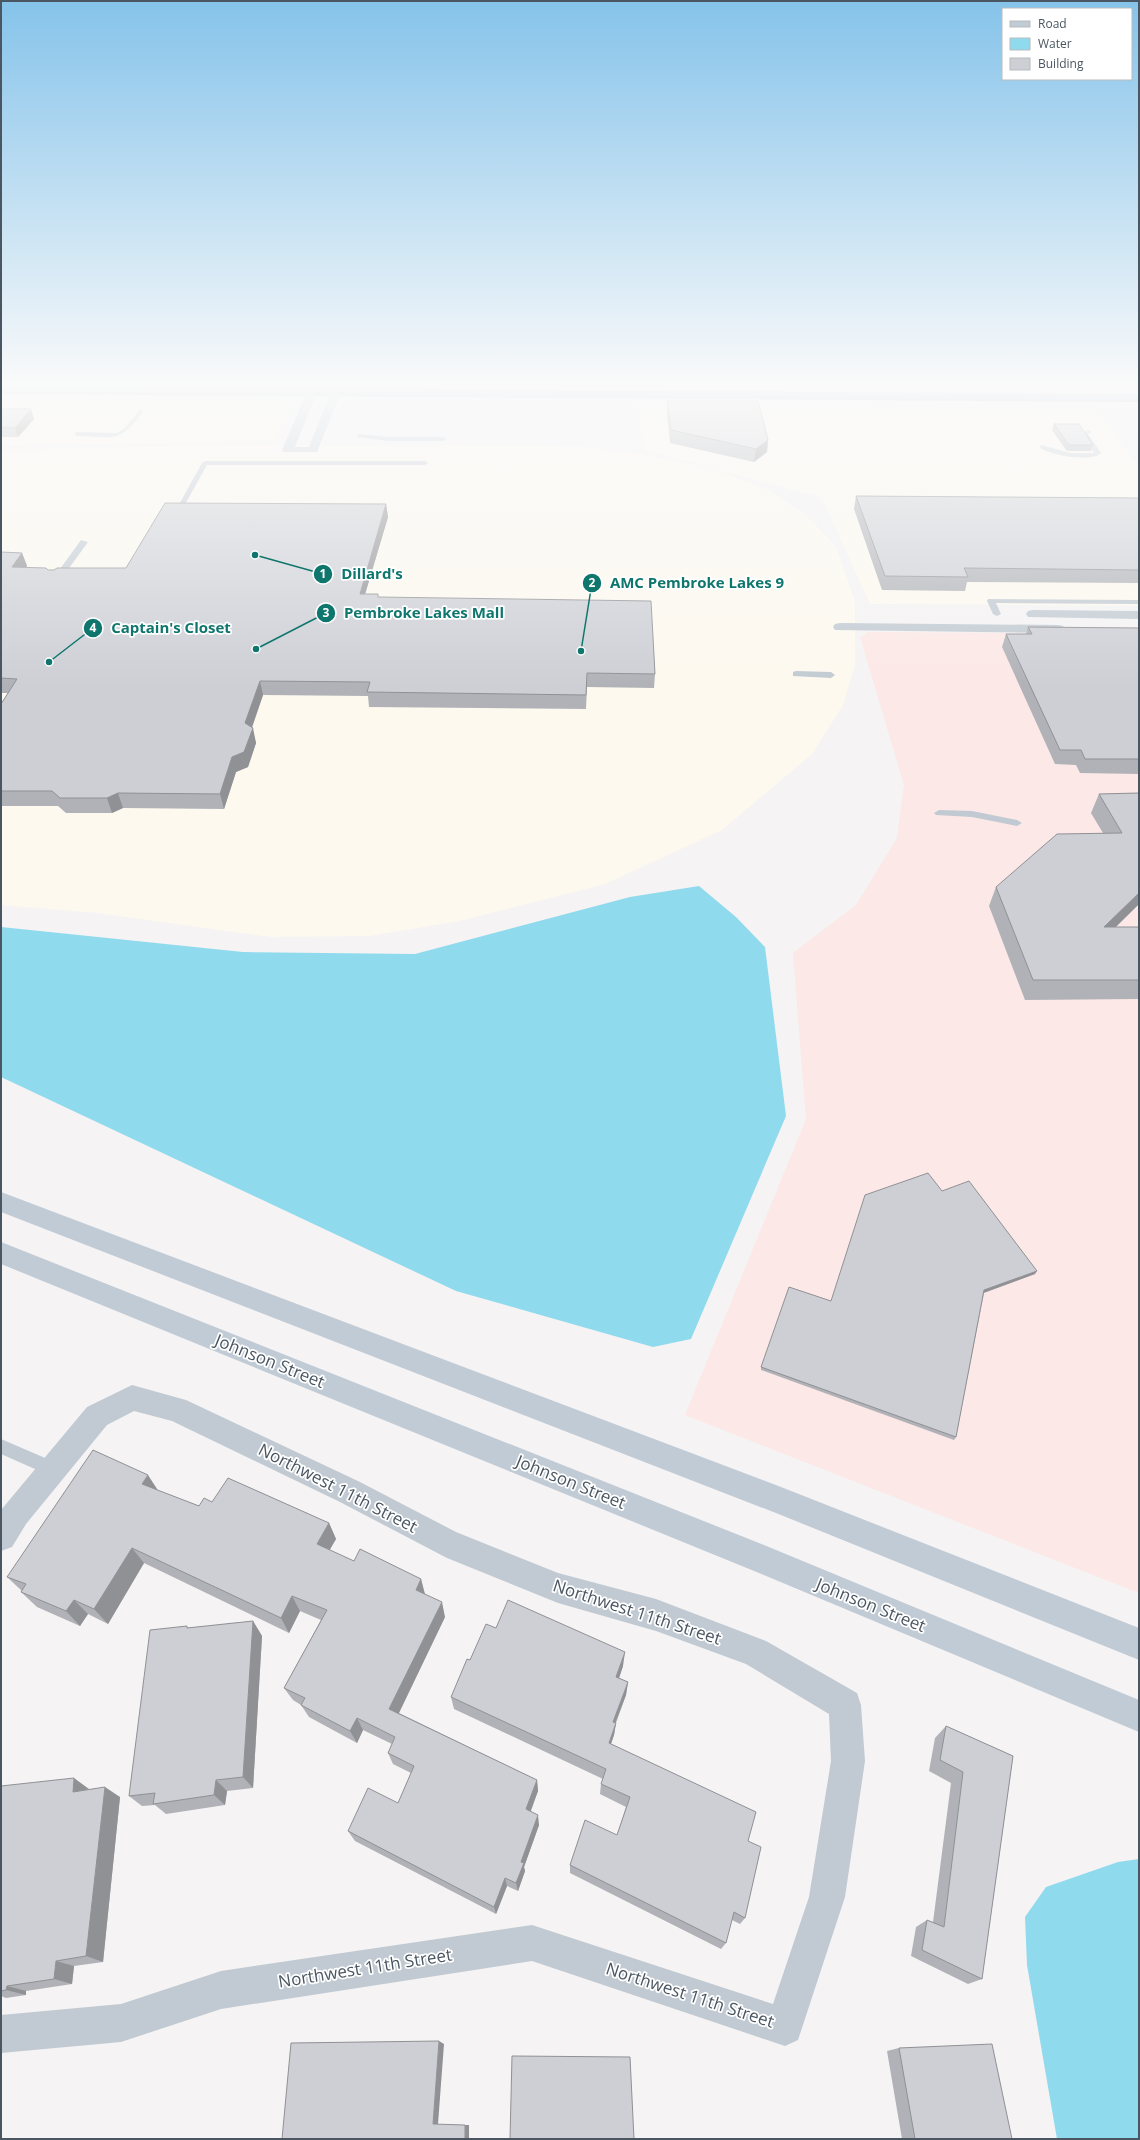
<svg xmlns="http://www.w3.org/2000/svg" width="1140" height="2140" viewBox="0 0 1140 2140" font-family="'Open Sans',sans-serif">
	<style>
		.commercial { fill: #fdf9ef }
		.medical { fill: #fce8e6 }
		.water { fill: #90daee }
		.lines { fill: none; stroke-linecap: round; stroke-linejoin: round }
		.highway-casing { stroke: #7690ad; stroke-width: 2 }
		.lane { fill: #c1cad2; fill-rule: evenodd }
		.street { fill: #c1cad2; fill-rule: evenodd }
		.secondary { fill: #c1cbd6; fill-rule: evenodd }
		.highway { fill: #8ba5c1; fill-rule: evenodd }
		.wall { fill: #b0b2b7 }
		.shaded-wall { fill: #909195 }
		.building { fill: #cdcfd5; stroke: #909195 }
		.labels { text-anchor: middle; stroke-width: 3.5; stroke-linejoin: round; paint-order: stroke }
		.near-street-label { font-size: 17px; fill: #4a5661; stroke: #fff }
		.leader { fill: none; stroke: #0f766e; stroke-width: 1.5 }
		.callout-dot { fill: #0f766e; stroke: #fff; stroke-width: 1.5 }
		.mark-label { font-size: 12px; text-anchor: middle; font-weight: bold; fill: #fff }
		.callout-label { font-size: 15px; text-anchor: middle; font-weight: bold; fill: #0f766e; stroke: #fff; stroke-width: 3.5; stroke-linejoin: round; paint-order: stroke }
	</style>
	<rect width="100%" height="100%" fill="#f5f3f3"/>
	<g class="commercial">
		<path d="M1,397L297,398L276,440L1,446Z"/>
		<path d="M637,406L1096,409L1139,467V606L870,604L822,498L644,450Z"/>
		<path d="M242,445L577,446L635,453L713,469L768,490L808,517L836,547L855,601V665L843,705L812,754L722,830L605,884L460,921L370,936L271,937L97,913L1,905V450Z"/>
	</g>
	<path class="medical" d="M868,632L1139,634V1593L685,1415L806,1119L793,953L856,905L897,838L904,785L860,637Z"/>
	<g class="water">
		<path d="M699,886L736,917L765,947L786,1116L691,1339L653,1347L456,1291L1,1077V927L243,952L415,954L630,897Z"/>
		<path d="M1139,1859V2139H1057L1027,1965L1025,1917L1046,1887L1118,1862Z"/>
	</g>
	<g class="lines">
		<g class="highway-casing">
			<path id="highway" d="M1,387L1139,395V401L1,393Z"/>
		</g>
		<g class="lane">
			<path d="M141,409L143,412C118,444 115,437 77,436L74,434L77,432L117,433L125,428Z"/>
			<path d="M1089,430L1092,432L1088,434L1101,453C1091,463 1049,455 1039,447L1042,445L1070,453H1094L1081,433Z"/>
			<path d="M359,434L389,437H443L446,439L443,441H389L357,437Z"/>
			<path d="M205,461H425L428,463L425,465H207L183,508L178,509L177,508L202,463Z"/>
			<path d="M81,540L88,542L59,582H53L52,580Z"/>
			<path d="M988,599L1139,600V604L996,603L1001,614L997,616L993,614L987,601Z"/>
			<path d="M796,671L831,672L835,675L831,678L793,676V672Z"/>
			<path d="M939,810L972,811L1017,820L1022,823L1017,826L972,817L936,815L934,813Z"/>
			<path d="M1,1439L59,1464L61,1469L59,1474L53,1477L1,1454Z"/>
		</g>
		<g class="street">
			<path d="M309,387H319L295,447H309L333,387H343L317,452H284L282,450Z"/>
			<path d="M1033,610L1139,611V619L1028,617L1026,614L1028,611Z"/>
			<path d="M840,623L1058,625L1063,626L1065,629L1063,632L1058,633L835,630L833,627L835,624Z"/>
			<path d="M132,1385L186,1400L360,1482L456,1532L558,1573L656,1599L766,1641L857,1693L861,1705L865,1761L845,1897L798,2040L785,2046L532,1961L221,2009L121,2042L1,2053V2015L121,2004L221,1971L532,1925L773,2004L809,1897L831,1761L829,1714L746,1664L656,1631L558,1603L447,1558L340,1502L172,1421L134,1411L107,1425L26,1524L12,1547L1,1551V1510L6,1504L87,1407Z"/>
		</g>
		<g class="secondary">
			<path d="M1,1192L781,1487L1139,1628V1660L781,1515L1,1212Z"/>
			<path d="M1,1242L764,1545L1139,1700V1732L759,1573L1,1264Z"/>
		</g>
		<use href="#highway" class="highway"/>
	</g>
	<g class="wall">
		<path d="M667,401L768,440L767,452L754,462L670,443L667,413Z"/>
		<path d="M1,409L34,419L18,437H1Z"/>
		<path d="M1054,424L1093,445L1091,451H1069L1066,450L1052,430Z"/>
		<path d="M856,496L1139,498V583L967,582L965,591L882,590L854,509Z"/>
		<path d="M386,504L388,517L365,594L379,597L655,674L654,688L587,687L586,709L369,707L368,696L263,695L252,728L256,743L248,767L236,772L224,809L123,808L112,813H66L58,806H1V704L8,693H1V552L22,553L27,566L26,567L48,570L126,568Z"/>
		<path d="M1028,627L1139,628V774L1080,773L1076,765L1055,764L1002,647L1006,634H1026Z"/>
		<path d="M1139,793V904L1116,927H1139V998L1138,999L1025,1000L989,906L996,887L1103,833L1091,813L1099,794Z"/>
		<path d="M942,1191L1035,1274L984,1293L956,1437L954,1440L761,1370V1367L831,1301Z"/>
		<path d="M158,1491L199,1506L212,1502L329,1523L336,1539L329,1550L354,1561L421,1579L425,1594L445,1617L399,1713L537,1780L538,1791L530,1811L539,1825L524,1867L525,1871L518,1891L507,1886L496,1914L355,1841L348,1831L398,1803L411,1773L393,1764L388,1753L392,1744L363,1730L357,1743L309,1717L301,1705L293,1700L284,1688L321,1620L300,1611L289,1633L144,1563L108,1624L88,1614L80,1626L37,1607L21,1592L22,1591L7,1577Z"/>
		<path d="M253,1621L262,1636L253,1788L227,1791L225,1805L166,1814L155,1805L142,1806L129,1796L189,1628Z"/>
		<path d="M496,1628L623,1666L619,1678L628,1682L626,1695L616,1723L614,1735L611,1744L748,1841L745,1918L740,1924L732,1920L726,1943L721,1949L570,1873V1865L617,1835L626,1807L600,1794L601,1784L603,1779L454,1709L451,1697L470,1660Z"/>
		<path d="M946,1726L1013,1756L982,1979L968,1984L911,1956L916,1927L927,1920L933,1922L951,1783L929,1771L935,1738Z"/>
		<path d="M1,1786L89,1789L120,1797L103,1962L74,1966L72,1984L26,1991V1995L6,1998L1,1996Z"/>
		<path d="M899,2048L1012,2139H902L887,2051Z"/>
	</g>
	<g class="shaded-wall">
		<path d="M31,409L34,419L18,437L15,428Z"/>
		<path d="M768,440L767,452L754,462L756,449Z"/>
		<path d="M386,504L388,517L361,608L360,594Z"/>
		<path d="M22,553L27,566L17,581L12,567Z"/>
		<path d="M260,681L263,695L248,738L245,723Z"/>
		<path d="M253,728L256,743L248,767L236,772L224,809L220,794L232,757Z"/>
		<path d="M118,793L123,808L112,813L107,798Z"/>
		<path d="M1139,893V904L1095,947L1104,927Z"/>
		<path d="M1037,1271L1035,1274L983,1293L984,1290Z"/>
		<path d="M148,1475L159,1492L142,1484Z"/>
		<path d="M329,1523L336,1539L324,1560L317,1544Z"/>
		<path d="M132,1548L144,1563L108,1624L94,1609Z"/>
		<path d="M421,1579L425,1595L416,1590Z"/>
		<path d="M292,1596L300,1611L289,1633L281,1618Z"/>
		<path d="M74,1600L88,1614L80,1626L66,1611Z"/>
		<path d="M442,1602L445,1617L395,1721L389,1709Z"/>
		<path d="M253,1621L262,1636L253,1788L243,1777Z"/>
		<path d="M625,1652L623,1666L615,1690L616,1677Z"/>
		<path d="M628,1682L626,1695L611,1734L613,1722Z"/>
		<path d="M357,1718L363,1730L357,1743L350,1731Z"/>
		<path d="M616,1723L614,1735L607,1755L609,1743Z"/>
		<path d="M74,1778L89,1789L73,1792Z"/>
		<path d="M216,1780L227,1791L225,1805L214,1795Z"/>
		<path d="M537,1780L538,1791L528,1819L526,1809Z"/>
		<path d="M105,1787L120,1797L103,1962L86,1956Z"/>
		<path d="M538,1815L539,1825L524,1867L525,1871L518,1891L516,1883L521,1862Z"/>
		<path d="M505,1878L507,1886L496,1914L494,1907Z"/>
		<path d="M56,1961L74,1966L72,1984L54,1979Z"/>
		<path d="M7,1986L26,1991V1995L6,1990Z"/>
		<path d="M439,2041L444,2044L438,2124H433Z"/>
		<rect x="465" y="2125" width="4" height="14"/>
	</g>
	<g class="building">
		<path d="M667,401H758L768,440L756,449L671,430Z"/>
		<path d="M1,409H31L15,428L1,427Z"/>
		<path d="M1054,424H1079L1093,445H1071L1068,444Z"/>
		<path d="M856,496L1139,498V570L964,568L968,577L885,576Z"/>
		<path d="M165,503L386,504L360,594H378V597L651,601L655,674L587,673L586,695L367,692L370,682L260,681L245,723L253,728L244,752L232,757L220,794L118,793L107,798H60L52,791H1V704L17,679L1,678V552L22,553L12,567L46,568L48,570H54L57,568H126Z"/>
		<path d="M1028,627L1139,628V759H1085L1081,750H1060L1006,634H1032Z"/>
		<path d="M1139,793V893L1104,927H1139V980H1033L996,887L1057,834L1122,833L1099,794Z"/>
		<path d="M928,1173L942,1191L969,1181L1037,1271L984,1290L956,1437L761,1367L789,1287L831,1301L865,1195Z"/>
		<path d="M93,1450L148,1475L142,1484L199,1506L204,1498L212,1502L228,1478L329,1523L317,1544L354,1561L360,1549L421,1579L416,1590L442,1602L389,1709L537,1780L526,1809L538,1815L521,1862L524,1863L516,1883L505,1878L494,1907L348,1831L368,1788L398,1803L414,1766L388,1753L395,1737L357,1718L350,1731L301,1705L305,1698L284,1688L327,1610L292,1596L281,1618L132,1548L94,1609L74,1600L66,1611L21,1592L26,1584L7,1577Z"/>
		<path d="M508,1600L625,1652L616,1677L628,1682L613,1722L616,1723L609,1743L756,1812L748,1841L761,1847L745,1918L734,1912L726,1943L570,1865L585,1820L617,1835L630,1797L601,1784L606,1769L451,1697L467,1659L470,1660L486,1624L496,1628Z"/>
		<path d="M253,1621L243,1777L216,1780L214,1795L153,1804L155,1793L129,1796L150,1630L187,1626V1628Z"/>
		<path d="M946,1726L1013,1756L982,1979L922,1950L927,1920L944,1927L963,1772L940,1760Z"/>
		<path d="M74,1778L73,1792L105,1787L86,1956L56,1961L54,1979L7,1986L6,1990L1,1991V1786Z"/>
		<path d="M439,2041L433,2124L465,2125V2139H282L291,2043Z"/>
		<path d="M992,2044L1012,2139H915L899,2048Z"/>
		<path d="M512,2056L630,2057L634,2139H510Z"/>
	</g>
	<linearGradient id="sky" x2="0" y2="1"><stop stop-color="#85c3ea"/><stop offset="0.56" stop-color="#fafafa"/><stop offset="1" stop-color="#fafafa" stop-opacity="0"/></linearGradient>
	<rect width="1140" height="687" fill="url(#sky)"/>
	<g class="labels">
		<g class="near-street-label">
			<text transform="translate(270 1361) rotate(22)" y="6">Johnson Street</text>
			<text transform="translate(571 1482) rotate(22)" y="6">Johnson Street</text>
			<text transform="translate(338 1488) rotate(27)" y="6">Northwest 11th Street</text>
			<text transform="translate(871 1605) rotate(22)" y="6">Johnson Street</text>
			<text transform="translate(637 1612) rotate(18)" y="6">Northwest 11th Street</text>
			<text transform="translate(365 1968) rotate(-9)" y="6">Northwest 11th Street</text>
			<text transform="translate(690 1995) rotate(18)" y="6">Northwest 11th Street</text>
		</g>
	</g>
	<path class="leader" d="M255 555L323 574M581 651L592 583M256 649L326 613M49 662L93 628"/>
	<g class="callout-dot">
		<circle cx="255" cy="555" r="4"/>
		<circle cx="581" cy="651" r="4"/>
		<circle cx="256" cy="649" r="4"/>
		<circle cx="49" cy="662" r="4"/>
		<circle cx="323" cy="574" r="10"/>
		<circle cx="592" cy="583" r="10"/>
		<circle cx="326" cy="613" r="10"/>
		<circle cx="93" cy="628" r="10"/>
	</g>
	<g class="mark-label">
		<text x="323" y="578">1</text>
		<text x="592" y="587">2</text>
		<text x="326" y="617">3</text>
		<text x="93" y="632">4</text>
	</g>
	<g class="callout-label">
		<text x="372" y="579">Dillard's</text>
		<text x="697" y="588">AMC Pembroke Lakes 9</text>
		<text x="424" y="618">Pembroke Lakes Mall</text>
		<text x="171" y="633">Captain's Closet</text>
	</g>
	<rect width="1140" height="2140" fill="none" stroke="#4a5661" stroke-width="4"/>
	<rect x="1002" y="8" width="130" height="72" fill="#ffffff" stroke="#b7bbc0"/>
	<rect x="1010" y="21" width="20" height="6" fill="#c1cbd6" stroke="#b7bbc0"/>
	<text x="1038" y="28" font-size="12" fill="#4a5661">Road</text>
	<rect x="1010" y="38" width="20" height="12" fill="#90daee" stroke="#b7bbc0"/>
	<text x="1038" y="48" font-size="12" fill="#4a5661">Water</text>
	<rect x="1010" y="58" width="20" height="12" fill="#cdcfd5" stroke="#b7bbc0"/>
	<text x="1038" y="68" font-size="12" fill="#4a5661">Building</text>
</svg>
